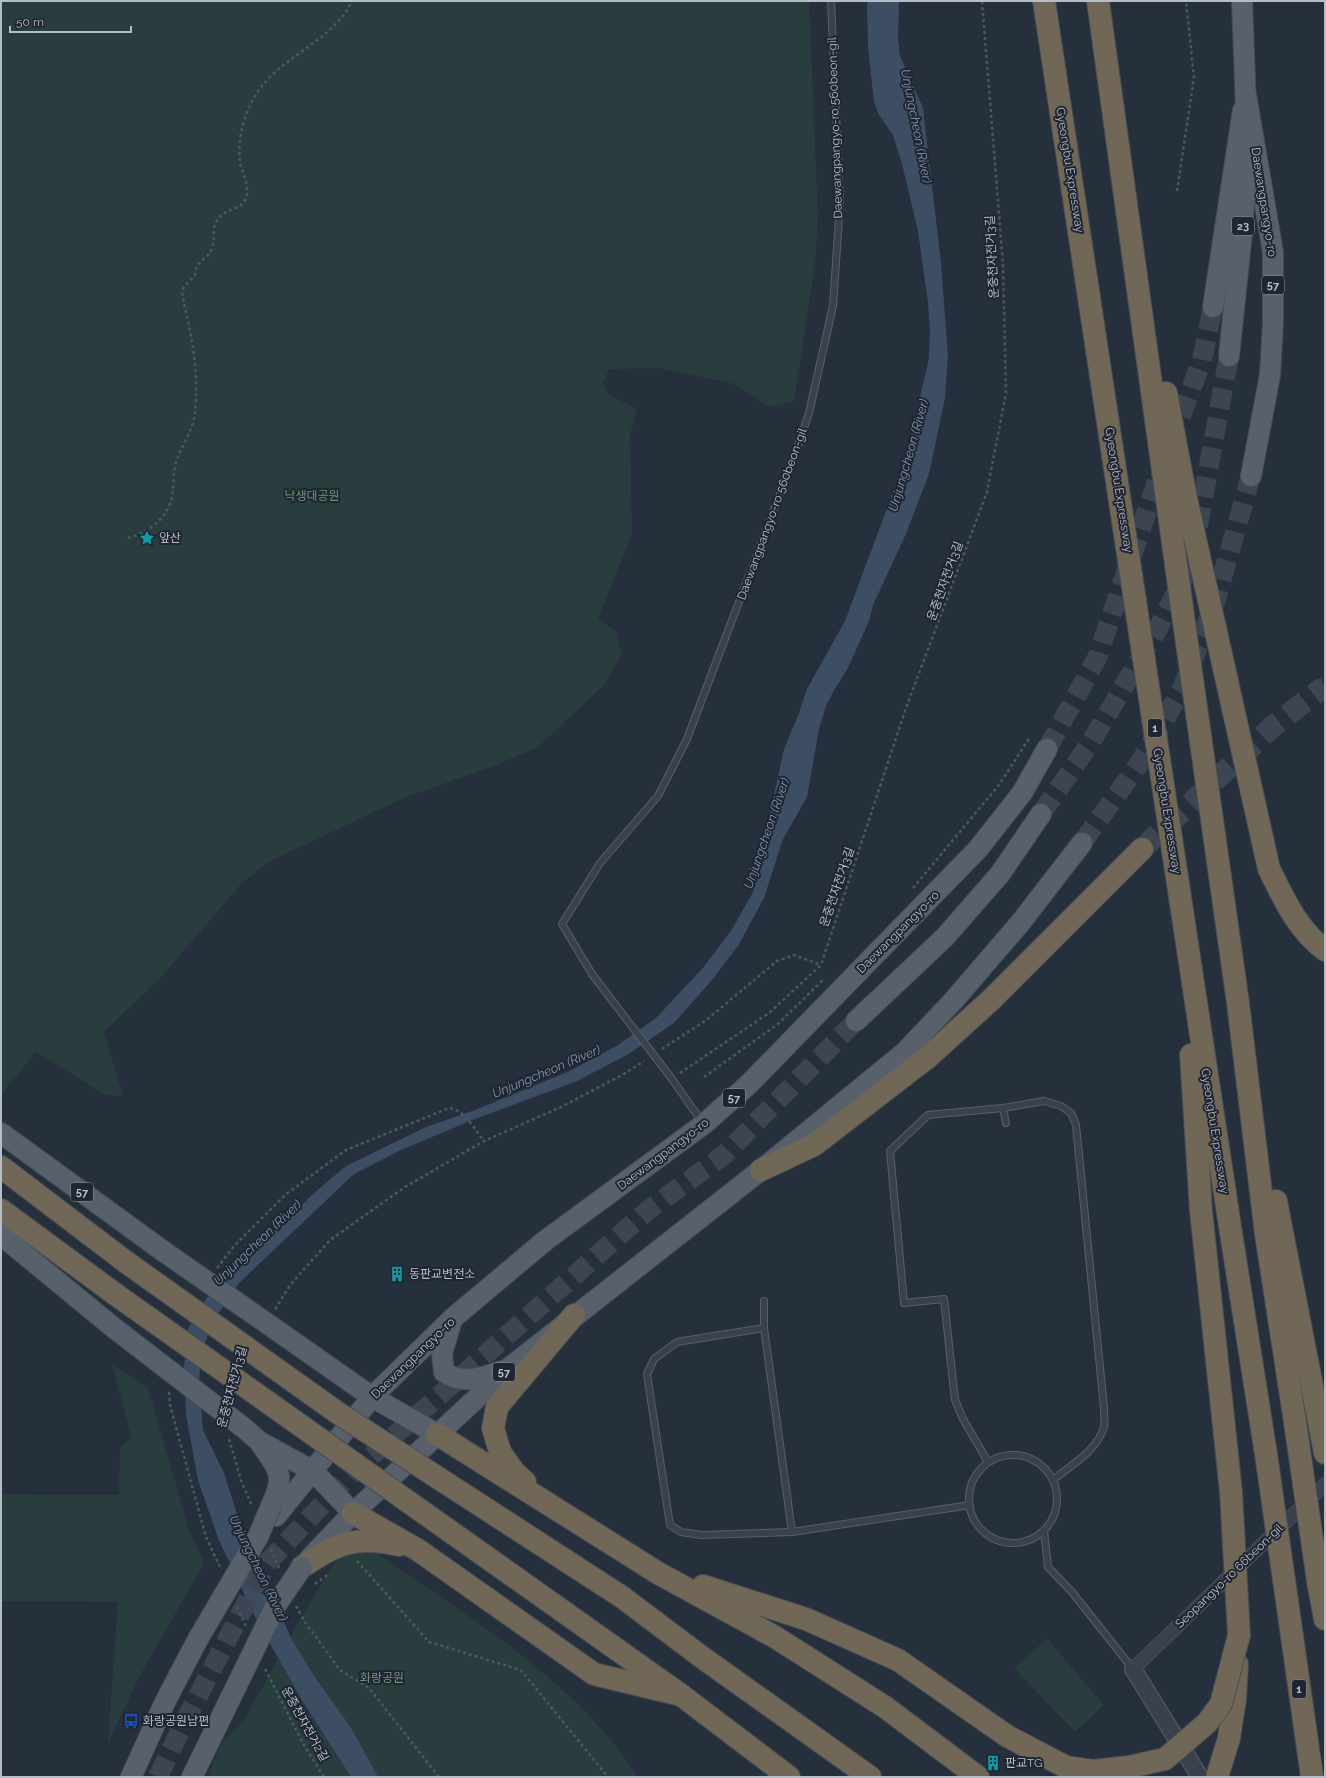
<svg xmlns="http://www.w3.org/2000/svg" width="1326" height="1778" viewBox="0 0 1326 1778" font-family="Raleway,'Noto Sans KR',sans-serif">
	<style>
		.green { fill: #293d3e }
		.water { fill: #3d4d63 }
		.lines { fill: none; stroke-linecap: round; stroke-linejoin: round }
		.primary-tunnel { stroke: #3c4551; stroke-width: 20; stroke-dasharray: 20 10; stroke-linecap: butt }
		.motorway-tunnel { stroke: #3c4551; stroke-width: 22; stroke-dasharray: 22 11; stroke-linecap: butt }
		.service-casing { stroke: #585f6a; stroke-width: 8 }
		.minor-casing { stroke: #585f6a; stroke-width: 14 }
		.tertiary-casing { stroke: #585f6a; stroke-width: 18 }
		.primary-casing { stroke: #464d58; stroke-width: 22 }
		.motorway-casing { stroke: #454c57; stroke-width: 24 }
		.path { stroke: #485a5c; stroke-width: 2.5; stroke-dasharray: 3 3; stroke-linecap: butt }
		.service { stroke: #3a414c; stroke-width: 6 }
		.minor { stroke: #3a414c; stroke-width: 13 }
		.tertiary { stroke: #3a414c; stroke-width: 16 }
		.primary { stroke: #58606c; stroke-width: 20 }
		.motorway { stroke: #716757; stroke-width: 22 }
		.service-bridge-casing { stroke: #585f6a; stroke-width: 8; stroke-linecap: butt }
		.primary-bridge-casing { stroke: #464d58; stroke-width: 22; stroke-linecap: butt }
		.motorway-bridge-casing { stroke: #454c57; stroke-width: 24; stroke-linecap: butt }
		.service-bridge { stroke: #3a414c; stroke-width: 6 }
		.primary-bridge { stroke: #58606c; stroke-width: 20 }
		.motorway-bridge { stroke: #716757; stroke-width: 22 }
		.labels { text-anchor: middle; stroke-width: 4; stroke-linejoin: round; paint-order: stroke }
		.shield { fill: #1f2631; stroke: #89909a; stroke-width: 1 }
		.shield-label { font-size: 11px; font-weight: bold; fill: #b6bdc7 }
		.street-label { font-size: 12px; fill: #b6bdc7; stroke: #1f2631 }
		.park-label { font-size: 12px; fill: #6f9677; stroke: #1f2631 }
		.poi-label { font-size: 12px; fill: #b6bdc7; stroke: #1f2631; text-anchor: start }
		.water-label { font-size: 13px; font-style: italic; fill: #8093ac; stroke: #1f2631 }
	</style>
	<rect width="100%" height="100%" fill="#26303c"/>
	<g class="green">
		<path d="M1,1H809L818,216L815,264L794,401L769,407L735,384L658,368L609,369L603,384L609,395L637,409L630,434L632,534L598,618L615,631L622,654L604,685L538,747L496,765L404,798L268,862L241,884L161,977L104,1032L123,1096L106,1095L36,1052L1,1095Z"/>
		<path d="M112,1364L148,1388L189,1530L204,1563L139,1677L108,1743L118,1602L1,1601V1494L119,1495L120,1448L131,1437Z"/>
		<path d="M369,1548C466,1616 572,1676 638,1777H208L221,1744L243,1722L306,1609L340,1555Z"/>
		<path d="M1047,1639L1104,1705L1075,1732L1014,1668Z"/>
	</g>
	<path class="water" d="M867,1H899L898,40L900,56L923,108L941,263L948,355L945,398L929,474L905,536L873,605L869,621L848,668L833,692L826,706L819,729L807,797L783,839L764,898L738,946L712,980L674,1023L627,1055L577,1081L475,1119L401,1150L354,1174L239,1283L212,1323L201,1355L199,1382L203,1430L224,1473L237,1514L291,1638L314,1676L350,1726L378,1777H351L299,1695L254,1615L218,1538L198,1480L186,1415L184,1366L188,1328L206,1299L223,1276L291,1216L314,1193L346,1166L426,1127L475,1110L570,1071L618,1045L656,1018L702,969L731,931L753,892L784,749L799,713L807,689L845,621L907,455L929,358L930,331L928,302L918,231L902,164L893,135L879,115L874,102L868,47Z"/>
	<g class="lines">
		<g class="primary-tunnel">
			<path d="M1047,749L1097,658L1167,452L1202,360L1213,307"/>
			<path d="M1041,814L1091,742L1157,630L1191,564L1229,356"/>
			<path d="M1082,843L1141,761L1182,689L1216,599L1251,476"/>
			<path d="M158,1777L184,1723L267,1563L350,1475L647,1211L724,1155L856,1021"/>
		</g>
		<path class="motorway-tunnel" d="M1142,849L1272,727L1320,690L1325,688"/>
		<g class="service-casing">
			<g id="service">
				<path d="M592,974L562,924L600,863L658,796L687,739L798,446L809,413L833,306L840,203L831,1"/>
				<path d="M672,1079L702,1122"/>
				<path d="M1003,1108L1006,1123"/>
				<path d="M764,1301V1328"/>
				<circle cx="1013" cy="1499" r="44"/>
				<path d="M988,1462L963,1419L955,1400L944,1299L904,1303L890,1151L928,1115L1003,1108L1044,1101L1061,1106L1071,1113L1076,1125L1104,1408C1104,1414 1105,1421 1104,1427C1097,1451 1071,1465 1053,1480"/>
				<path d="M1044,1531L1048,1567L1072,1592L1132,1668"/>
				<path d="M792,1532L701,1535L681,1532L670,1525L647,1374L654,1359L677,1342L764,1328L792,1532L970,1505"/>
			</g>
		</g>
		<g class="minor-casing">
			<path id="minor" d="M1133,1669L1325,1484"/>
		</g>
		<g class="tertiary-casing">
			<path id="tertiary" d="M1133,1669L1200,1777"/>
		</g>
		<g class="primary-casing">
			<g id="primary">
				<path d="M1242,1L1246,107"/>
				<path d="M1246,95L1273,252V323L1270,375L1251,476"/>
				<path d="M1213,307L1243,110"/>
				<path d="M1229,356L1242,232L1247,153"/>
				<path d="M856,1021L945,937L1000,874L1041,814"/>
				<path d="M1,1133L163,1251"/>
				<path d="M1,1235L114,1328"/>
				<path d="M452,1320L442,1353L444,1372C462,1385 482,1378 501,1371"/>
				<path d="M275,1329L372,1397L437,1434"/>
				<path d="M244,1428L260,1442L313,1471L353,1513"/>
				<path d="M261,1444C279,1471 286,1474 271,1506"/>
				<path d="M276,1516L372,1397L453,1318L546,1240L704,1124L749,1084L978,849L1022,793L1047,749"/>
				<path d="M310,1558L353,1513L509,1368L761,1170L905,1052L954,1000L1021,922L1082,843"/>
				<path d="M131,1777L165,1702L198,1639"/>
				<path d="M192,1777L231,1697"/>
			</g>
		</g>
		<g class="motorway-casing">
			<g id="motorway">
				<path d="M1044,1L1231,1233L1266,1454"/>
				<path d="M1098,1L1182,608L1238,1003L1266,1234L1295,1422"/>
				<path d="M1166,393L1186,498L1269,869C1284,899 1297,929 1325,950"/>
				<path d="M1191,1055L1201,1211L1231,1492"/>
				<path d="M1,1167L126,1262"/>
				<path d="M761,1170L814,1145L928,1057L992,999L1142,849"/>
				<path d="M1276,1201L1325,1453"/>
				<path d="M1,1210L115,1294"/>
				<path d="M437,1434L658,1573L775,1637L885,1707L978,1777"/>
				<path d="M525,1482L514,1472L500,1452L493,1428L497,1407L574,1315"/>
				<path d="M353,1513L418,1550L594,1674L681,1695"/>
				<path d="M302,1567C336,1543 357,1535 399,1545"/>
				<path d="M1318,1581L1325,1619"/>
				<path d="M703,1586L806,1619L898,1660L1007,1736L1066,1767L1093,1771L1129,1767"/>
				<path d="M622,1597L703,1658L870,1777"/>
				<path d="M1287,1601L1312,1777"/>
				<path d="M588,1629L681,1695L789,1777"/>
				<path d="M1217,1777L1229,1738L1235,1699L1237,1664"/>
			</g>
		</g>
		<g class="path">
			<path d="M1177,191L1194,77L1186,1"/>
			<path d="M128,538C149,532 167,519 172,497C174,487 173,476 175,466C179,449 191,435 194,418C198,395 196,366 192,342C190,325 184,308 182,291C185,285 192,279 195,275C196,272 196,269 197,266C202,259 210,256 212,248C216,238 211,228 218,219C225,208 241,211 246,198C250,185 242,174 240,162C237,140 244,115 255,96C279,56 333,42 352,1"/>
			<path d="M913,888L999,785L1030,737"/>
			<path d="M662,1049L705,1021L777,961L794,955L821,965"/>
			<path d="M680,1073L769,1013L821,965L906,708L987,492L1006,393L1003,264L982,1"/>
			<path d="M704,1077L778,1024L824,979"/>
			<path d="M217,1268L234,1246L285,1195L346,1150L449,1108C465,1110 474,1129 484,1141"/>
			<path d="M275,1309L291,1284L330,1240L405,1187L484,1141L561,1107L624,1074L644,1061"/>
			<path d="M169,1392L170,1405L206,1537L220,1567"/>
			<path d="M229,1439L241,1480L252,1506"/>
			<path d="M271,1549L279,1568"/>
			<path d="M357,1561L429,1642L521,1670L608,1777"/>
			<path d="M315,1584L330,1573"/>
			<path d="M296,1606L305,1622L340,1670L369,1688L439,1777"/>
			<path d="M237,1607L246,1626"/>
			<path d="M265,1669L305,1747L324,1777"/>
		</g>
		<use href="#service" class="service"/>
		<use href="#minor" class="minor"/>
		<use href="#tertiary" class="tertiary"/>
		<use href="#primary" class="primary"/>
		<use href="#motorway" class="motorway"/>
		<g class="service-bridge-casing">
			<path id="service-bridge" d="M592,974L672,1079"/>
		</g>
		<g class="primary-bridge-casing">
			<g id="primary-bridge">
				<path d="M163,1251L275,1329"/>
				<path d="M114,1328L244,1428"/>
				<path d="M198,1639L258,1537L271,1506"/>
				<path d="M231,1697L276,1605L302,1567"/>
			</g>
		</g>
		<g class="motorway-bridge-casing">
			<g id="motorway-bridge">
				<path d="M126,1262L338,1413L622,1597"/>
				<path d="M115,1294L588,1629"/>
				<path d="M1295,1422L1318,1581"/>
				<path d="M1266,1454L1287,1601"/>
				<path d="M1129,1767L1165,1759L1207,1723L1221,1704L1239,1635L1231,1492"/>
			</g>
		</g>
		<use href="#service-bridge" class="service-bridge"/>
		<use href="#primary-bridge" class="primary-bridge"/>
		<use href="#motorway-bridge" class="motorway-bridge"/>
	</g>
	<defs>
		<g id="sight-bare" transform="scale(1.2)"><path d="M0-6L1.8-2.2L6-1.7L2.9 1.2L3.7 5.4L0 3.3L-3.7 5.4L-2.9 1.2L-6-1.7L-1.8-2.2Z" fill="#0f9aa8" stroke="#1f2631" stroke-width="2.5" paint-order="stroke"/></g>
		<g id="building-bare" transform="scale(1.2)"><path d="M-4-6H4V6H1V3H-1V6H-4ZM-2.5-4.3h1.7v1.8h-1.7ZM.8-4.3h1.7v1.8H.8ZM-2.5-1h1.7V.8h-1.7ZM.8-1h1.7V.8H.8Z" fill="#0f9aa8" stroke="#1f2631" stroke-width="2.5" paint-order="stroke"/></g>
		<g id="bus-bare" transform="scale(1.2)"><path d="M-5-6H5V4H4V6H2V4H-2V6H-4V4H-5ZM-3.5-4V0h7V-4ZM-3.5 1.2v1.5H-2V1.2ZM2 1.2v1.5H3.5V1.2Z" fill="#1a4fb4" stroke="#1f2631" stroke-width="2.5" paint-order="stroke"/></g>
	</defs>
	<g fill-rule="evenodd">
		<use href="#sight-bare" x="147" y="538"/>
		<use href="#building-bare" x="397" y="1274"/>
		<use href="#bus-bare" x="131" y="1721"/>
		<use href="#building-bare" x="993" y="1763"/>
	</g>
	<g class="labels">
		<g class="shield">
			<rect x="1232" y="217" width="22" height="18" rx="3"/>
			<rect x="1262" y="276" width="22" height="18" rx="3"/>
			<rect x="1148" y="719" width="14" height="18" rx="3"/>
			<rect x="723" y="1089" width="22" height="18" rx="3"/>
			<rect x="71" y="1183" width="22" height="18" rx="3"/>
			<rect x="493" y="1363" width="22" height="18" rx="3"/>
			<rect x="1292" y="1680" width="14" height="18" rx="3"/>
		</g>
		<g class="shield-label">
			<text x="1243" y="230">23</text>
			<text x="1273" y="289">57</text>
			<text x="1155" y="732">1</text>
			<text x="734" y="1102">57</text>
			<text x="82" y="1196">57</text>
			<text x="504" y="1376">57</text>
			<text x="1299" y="1693">1</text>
		</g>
		<g class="street-label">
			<text transform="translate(835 128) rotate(-92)" y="4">Daewangpangyo-ro 560beon-gil</text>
			<text transform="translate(1070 170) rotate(81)" y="4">Gyeongbu Expressway</text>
			<text transform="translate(1264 202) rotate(81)" y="4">Daewangpangyo-ro</text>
			<text transform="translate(992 257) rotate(-93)" y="4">운중천자전거3길</text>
			<text transform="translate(1119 490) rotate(81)" y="4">Gyeongbu Expressway</text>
			<text transform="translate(772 514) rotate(-70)" y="4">Daewangpangyo-ro 560beon-gil</text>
			<text transform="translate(945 581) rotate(-70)" y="4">운중천자전거3길</text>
			<text transform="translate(1167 811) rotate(81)" y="4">Gyeongbu Expressway</text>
			<text transform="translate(837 887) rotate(-71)" y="4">운중천자전거3길</text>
			<text transform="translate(898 932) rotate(-45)" y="4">Daewangpangyo-ro</text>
			<text transform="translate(1215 1131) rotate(81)" y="4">Gyeongbu Expressway</text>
			<text transform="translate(663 1154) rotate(-37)" y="4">Daewangpangyo-ro</text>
			<text transform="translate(413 1358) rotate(-44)" y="4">Daewangpangyo-ro</text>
			<text transform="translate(232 1387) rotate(-75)" y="4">운중천자전거3길</text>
			<text transform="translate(1229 1576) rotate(-44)" y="4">Seopangyo-ro 66beon-gil</text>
			<text transform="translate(305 1724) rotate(61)" y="4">운중천자전거2길</text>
		</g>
		<g class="park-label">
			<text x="312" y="500">낙생대공원</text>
			<text x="382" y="1682">화랑공원</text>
		</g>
		<g class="poi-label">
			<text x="159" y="542">앞산</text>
			<text x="409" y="1278">동판교변전소</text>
			<text x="143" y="1725">화랑공원남편</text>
			<text x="1005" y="1767">판교TG</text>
		</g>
		<g class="water-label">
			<text transform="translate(917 126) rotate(79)" y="5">Unjungcheon (River)</text>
			<text transform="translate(908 455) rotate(-74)" y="5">Unjungcheon (River)</text>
			<text transform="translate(766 833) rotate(-71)" y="5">Unjungcheon (River)</text>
			<text transform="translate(546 1071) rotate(-23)" y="5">Unjungcheon (River)</text>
			<text transform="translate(257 1242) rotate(-44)" y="5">Unjungcheon (River)</text>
			<text transform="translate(259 1568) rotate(64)" y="5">Unjungcheon (River)</text>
		</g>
	</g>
	<rect width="1326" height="1778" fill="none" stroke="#b6bdc7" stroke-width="4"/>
	<path d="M10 26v6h121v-6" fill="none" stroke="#b6bdc7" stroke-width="2"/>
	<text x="16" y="26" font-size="12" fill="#b6bdc7" stroke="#1f2631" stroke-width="3" paint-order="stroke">50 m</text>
</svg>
